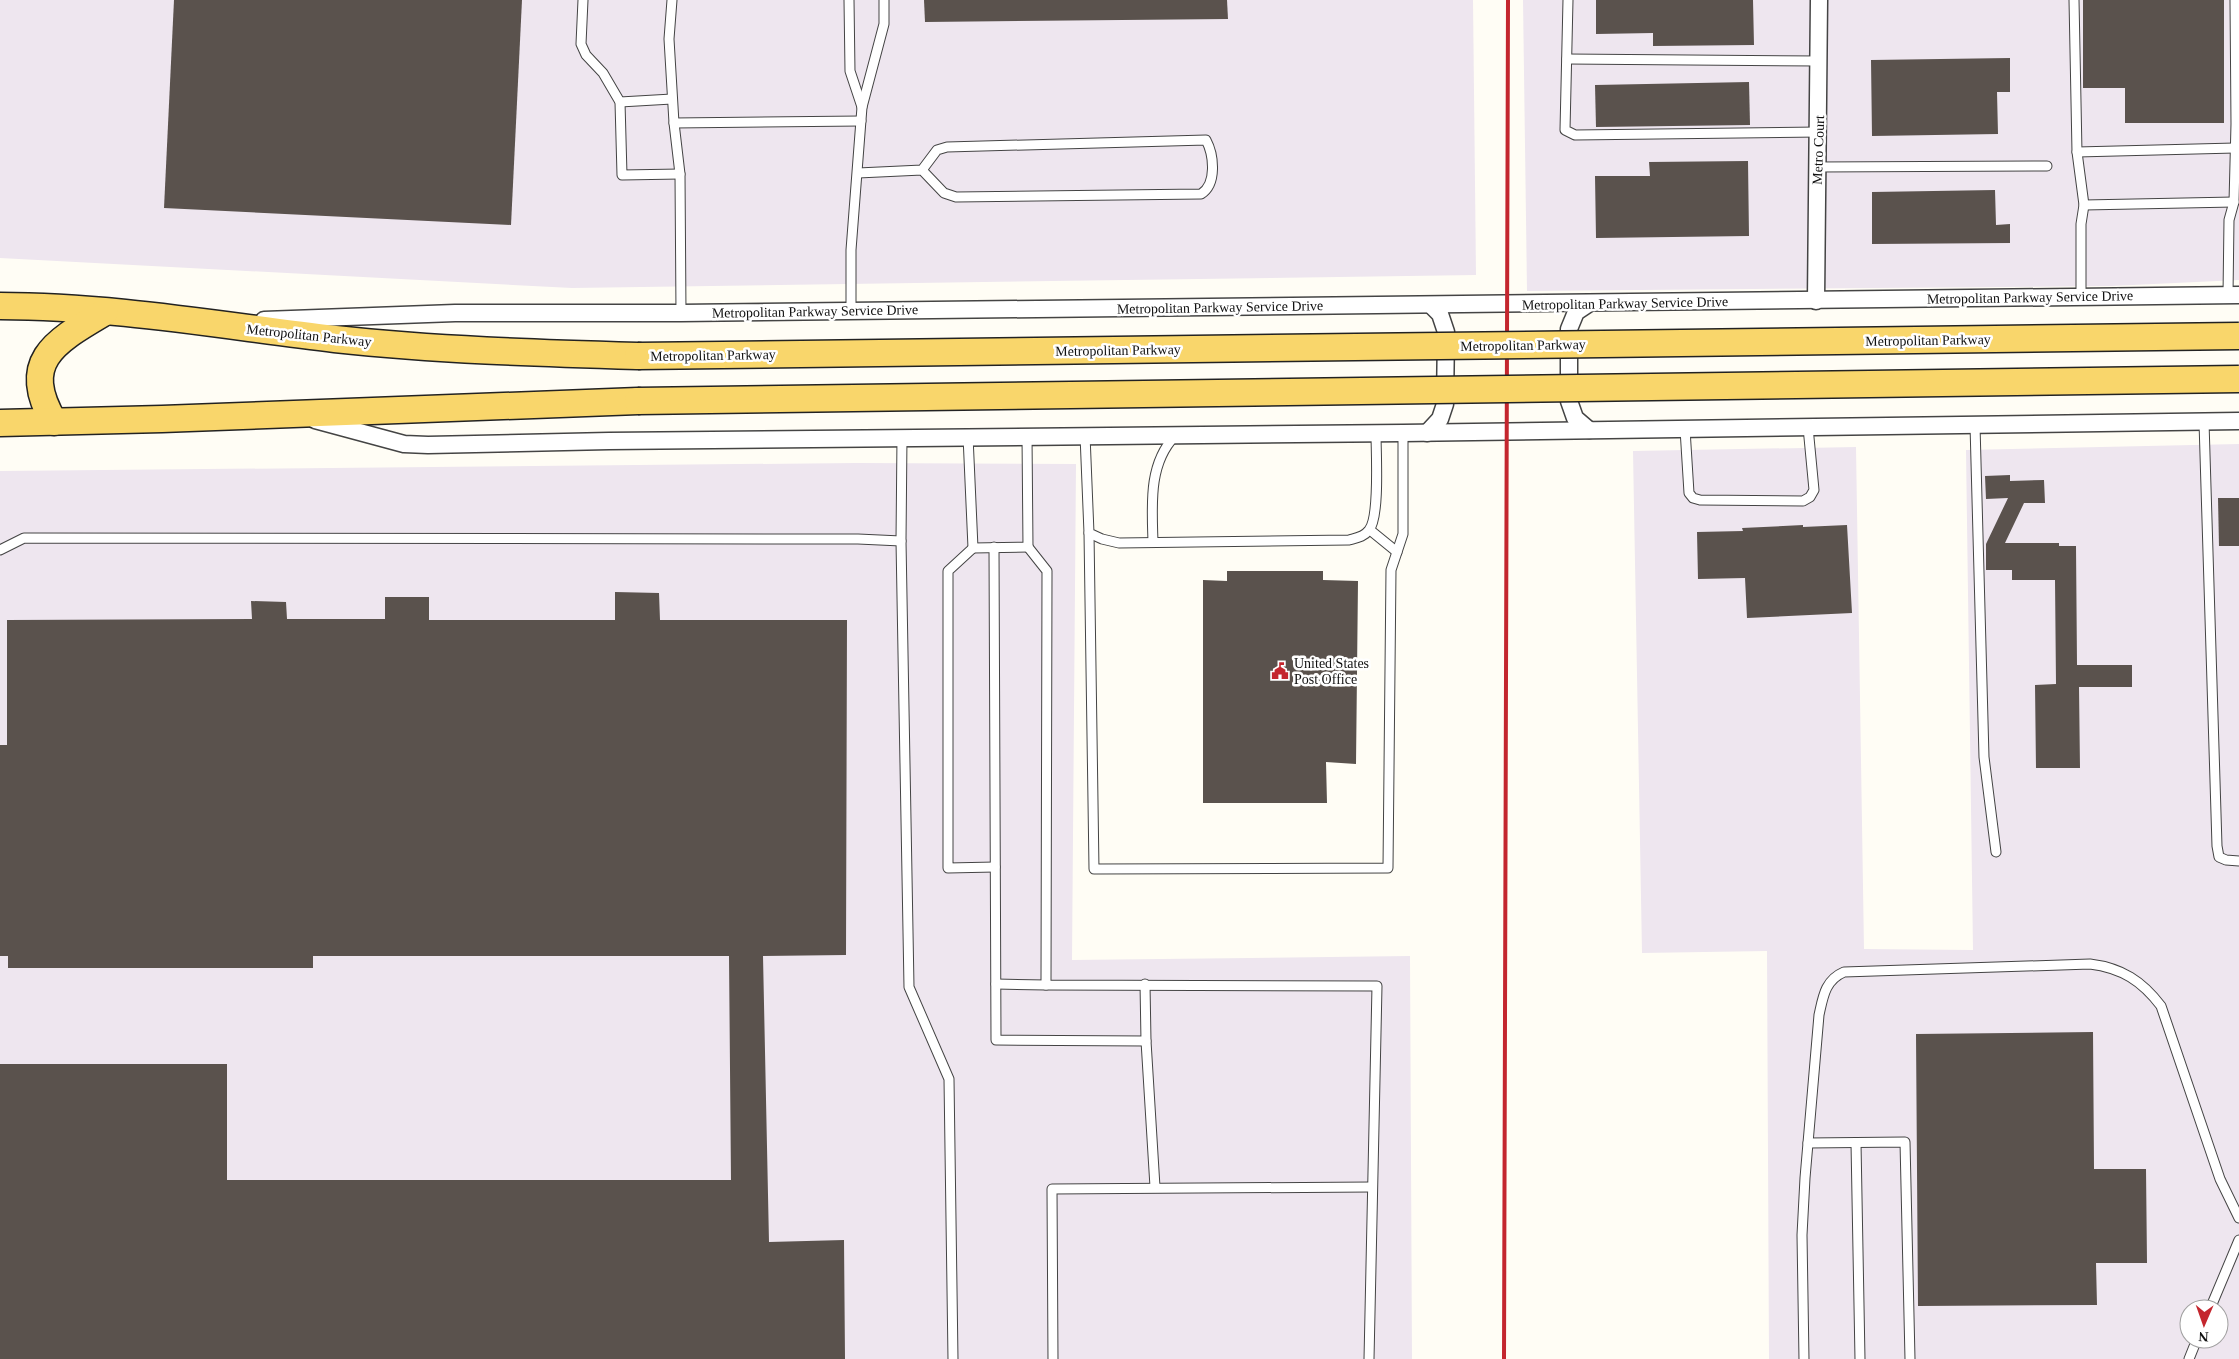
<svg xmlns="http://www.w3.org/2000/svg" width="2239" height="1359" viewBox="0 0 2239 1359" font-family="Georgia,serif">
	<style>
		.industrial { fill: #eee6ef; fill-rule: evenodd }
		.building { fill: #5a524d }
		.lines { fill: none; stroke-linecap: round; stroke-linejoin: round }
		.service-casing { stroke: #444; stroke-width: 11 }
		.minor-casing { stroke: #444; stroke-width: 19 }
		.primary-casing { stroke: #222; stroke-width: 29 }
		.service { stroke: #fff; stroke-width: 9 }
		.minor { stroke: #fff; stroke-width: 16 }
		.primary { stroke: #f9d66b; stroke-width: 26 }
		.rail { stroke: #c4262e; stroke-width: 4 }
		.primary-bridge-casing { stroke: #222; stroke-width: 29; stroke-linecap: butt }
		.primary-bridge { stroke: #f9d66b; stroke-width: 26 }
		.labels { text-anchor: middle; stroke-width: 5; stroke-linejoin: round; paint-order: stroke }
		.street-label { font-size: 14px; fill: #111; stroke: #fff }
		.poi-label { font-size: 14px; fill: #111; stroke: #fff; text-anchor: start }
	</style>
	<rect width="100%" height="100%" fill="#fffdf5"/>
	<g class="industrial">
		<path d="M0,0H1473L1476,275L572,288L0,258Z"/>
		<path d="M1523,0H2239V280L2111,286L1527,291Z"/>
		<path d="M2239,444V1359H1769L1767,951L1642,953L1633,451L1856,447L1864,949L1973,950L1966,450ZM2189,1309H2219V1339H2189Z"/>
		<path d="M857,463L1076,464L1072,960L1410,956L1412,1359H0V471Z"/>
	</g>
	<g class="building">
		<path d="M174,0H522L511,225L164,208Z"/>
		<path d="M924,0H1227L1228,19L925,22Z"/>
		<path d="M1596,0H1753L1754,45L1653,46V33L1596,34Z"/>
		<path d="M2083,0H2224V123H2125V88H2083Z"/>
		<path d="M2010,58V92H1997L1998,134L1872,136L1871,60Z"/>
		<path d="M1749,82L1750,125L1596,127L1595,85Z"/>
		<path d="M1748,161L1749,236L1596,238L1595,176H1650L1649,162Z"/>
		<path d="M1995,190L1996,225L2010,224V243L1872,244V192Z"/>
		<path d="M2010,475V481L2044,480L2045,503H2024L2005,543H2059V546H2076L2077,665H2132V687H2079L2080,768H2036L2035,685L2056,684L2055,580H2012V570H1986V544L2008,498L1986,499L1985,476Z"/>
		<path d="M2218,498H2239V546H2219Z"/>
		<path d="M1803,525V527L1847,525L1852,613L1747,618L1745,578L1698,579L1697,532L1743,531L1742,528Z"/>
		<path d="M1227,571H1323V580L1358,581L1356,764L1326,762L1327,803H1203V580L1227,581Z"/>
		<path d="M615,592L659,593L660,620H847L846,955L763,956L769,1242L844,1240L845,1359H0V1064H227V1180H731L729,956H313V968H8V956H0V745H7V620L252,619L251,601L286,602L287,619H385V597H429V620H615Z"/>
		<path d="M2093,1032L2094,1169H2146L2147,1263H2096L2097,1305L1918,1306L1916,1034Z"/>
	</g>
	<g class="lines">
		<g class="service-casing">
			<g id="service">
				<path d="M583,0L581,44L586,55L603,73L620,102L622,175L680,174"/>
				<path d="M672,0L669,39L674,123L680,174L681,313"/>
				<path d="M849,0L850,71L862,107"/>
				<path d="M1568,0L1565,130L1575,135L1819,132"/>
				<path d="M2074,0L2077,152L2084,205L2081,224V296"/>
				<path d="M1567,59L1819,61"/>
				<path d="M620,102L672,99"/>
				<path d="M674,123L861,121"/>
				<path d="M2077,152L2235,148"/>
				<path d="M1817,167L2047,166"/>
				<path d="M858,173L922,170L944,193L956,197L1201,194C1217,184 1214,155 1206,140L947,147L937,150L922,170"/>
				<path d="M2084,205L2234,202"/>
				<path d="M2228,295L2229,220L2234,202L2236,124L2235,0"/>
				<path d="M851,311V250L862,107L884,24V0"/>
				<path d="M2204,422L2217,846L2219,857L2226,860L2239,861"/>
				<path d="M1975,425L1984,757L1996,852"/>
				<path d="M1685,429L1689,493L1693,498L1700,500L1803,501L1810,497L1814,490L1808,427"/>
				<path d="M1085,435L1089,533L1102,539L1119,543L1349,540C1356,538 1364,537 1369,530C1380,517 1376,453 1376,434"/>
				<path d="M968,436L973,548L1028,547L1027,436"/>
				<path d="M902,437L901,541L909,987L949,1079L953,1359"/>
				<path d="M1370,530L1397,552"/>
				<path d="M1089,533L1094,869L1388,868L1391,570L1403,534V433"/>
				<path d="M1153,542C1152,506 1148,464 1175,436"/>
				<path d="M994,547L996,1040L1146,1041"/>
				<path d="M1028,547L1047,571L1046,985L1377,986L1369,1359"/>
				<path d="M973,548L948,571V868L995,867"/>
				<path d="M0,550L24,538L858,539L901,541"/>
				<path d="M996,984L1046,985"/>
				<path d="M1145,984L1146,1041L1155,1187"/>
				<path d="M1808,1143L1905,1142L1910,1359"/>
				<path d="M1856,1143L1860,1359"/>
				<path d="M2210,1309L2239,1240"/>
				<path d="M1053,1359L1052,1189L1371,1187"/>
				<path d="M1804,1359L1802,1235L1805,1178L1819,1015C1823,997 1825,980 1844,972L2090,964C2122,968 2142,981 2161,1006L2220,1179L2239,1218"/>
				<path d="M2189,1359L2197,1339"/>
			</g>
		</g>
		<g class="minor-casing">
			<g id="minor">
				<path d="M1816,301L1819,0"/>
				<path d="M1588,304L1576,312L1569,329V401L1575,418L1589,430"/>
				<path d="M264,320L455,313H681L2239,295"/>
				<path d="M315,420L404,444L428,445L609,441L1403,433L2239,421"/>
				<path d="M1427,433L1440,419L1445,404L1446,332L1440,314L1431,305"/>
			</g>
		</g>
		<g class="primary-casing">
			<g id="primary">
				<path d="M0,306C112,306 224,326 335,339C436,350 536,353 638,356"/>
				<path d="M54,422C18,361 56,341 105,312"/>
				<path d="M0,423L162,419L638,401"/>
			</g>
		</g>
		<use href="#service" class="service"/>
		<use href="#minor" class="minor"/>
		<use href="#primary" class="primary"/>
		<path class="rail" d="M1504,1359L1508,0"/>
		<g class="primary-bridge-casing">
			<g id="primary-bridge">
				<path d="M638,356L2239,336"/>
				<path d="M638,401L2239,379"/>
			</g>
		</g>
		<use href="#primary-bridge" class="primary-bridge"/>
	</g>
	<defs>
		<g id="civic-bare" transform="scale(1.35)"><path d="M-.6-6.5H3V-4.5H.6V-3L4-1V1h2V6H-6V1h2V-1L-.6-3ZM-1.2 2.5V6h2.4V2.5Z" fill="#c4262e" stroke="#fff" stroke-width="2.5" paint-order="stroke"/></g>
	</defs>
	<g fill-rule="evenodd">
		<use href="#civic-bare" x="1280" y="671"/>
	</g>
	<g class="labels">
		<g class="street-label">
			<text transform="translate(1818 150) rotate(-88)" y="5">Metro Court</text>
			<text transform="translate(2030 297) rotate(-1)" y="5">Metropolitan Parkway Service Drive</text>
			<text transform="translate(1625 303) rotate(-1)" y="5">Metropolitan Parkway Service Drive</text>
			<text transform="translate(1220 307) rotate(-1)" y="5">Metropolitan Parkway Service Drive</text>
			<text transform="translate(815 311) rotate(-1)" y="5">Metropolitan Parkway Service Drive</text>
			<text transform="translate(309 335) rotate(6)" y="5">Metropolitan Parkway</text>
			<text transform="translate(1928 340) rotate(-1)" y="5">Metropolitan Parkway</text>
			<text transform="translate(1523 345) rotate(-1)" y="5">Metropolitan Parkway</text>
			<text transform="translate(1118 350) rotate(-1)" y="5">Metropolitan Parkway</text>
			<text transform="translate(713 355) rotate(-1)" y="5">Metropolitan Parkway</text>
		</g>
		<g class="poi-label">
			<text x="1294" y="668">United States<tspan x="1294" dy="16">Post Office</tspan></text>
		</g>
	</g>
	<g transform="translate(2204 1324) rotate(182)"><circle r="24" fill="#ffffff" stroke="#a0a0a0"/>
	<path d="M0-4L9 19L0 12L-9 19Z" fill="#c4262e"/>
	<text y="-8" font-size="14" font-weight="bold" text-anchor="middle" fill="#111111">N</text>
	</g>
</svg>
